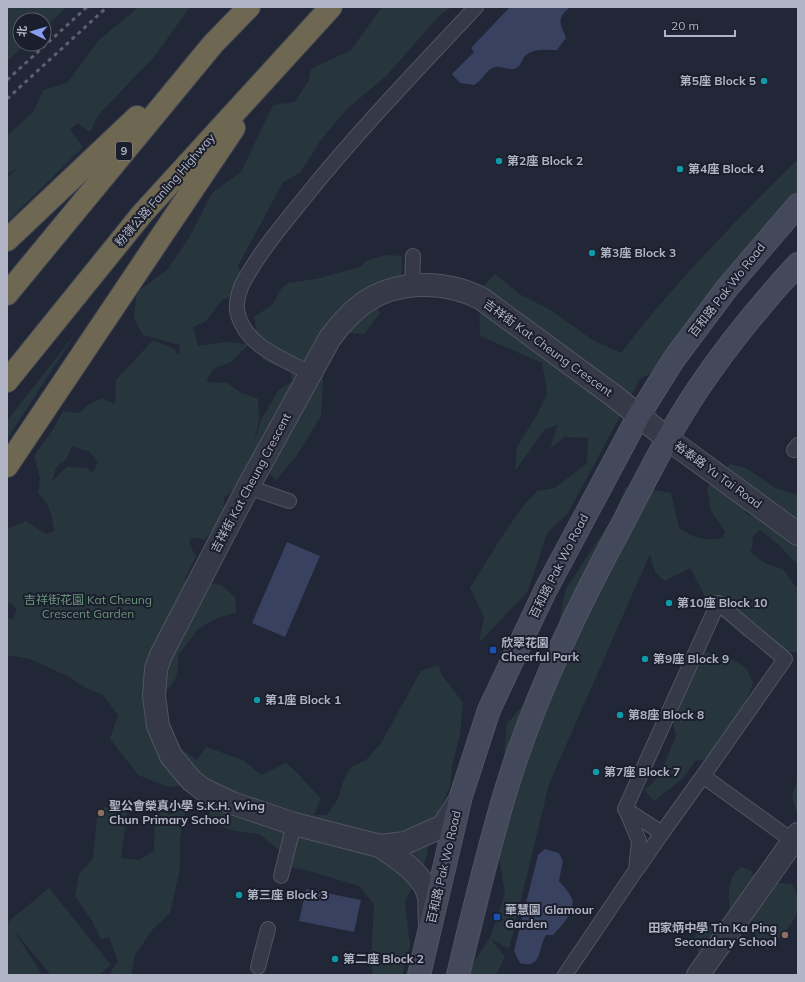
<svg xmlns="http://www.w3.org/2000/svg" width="805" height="982" viewBox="0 0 805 982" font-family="Mulish,'Noto Sans SC',sans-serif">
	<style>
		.green { fill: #27363c; fill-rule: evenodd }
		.water { fill: #394160 }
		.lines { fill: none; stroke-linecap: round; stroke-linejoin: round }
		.lane-casing { stroke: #505463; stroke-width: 16 }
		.street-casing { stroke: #505463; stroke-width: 24 }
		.secondary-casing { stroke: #505463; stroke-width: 24 }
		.highway-casing { stroke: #404453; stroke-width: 24 }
		.lane { stroke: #363a48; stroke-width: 14 }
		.street { stroke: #363a48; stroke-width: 22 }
		.secondary { stroke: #44485b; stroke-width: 22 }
		.highway { stroke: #6e6853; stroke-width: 22 }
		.rail { stroke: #5a5f71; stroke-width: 3; stroke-dasharray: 4 4; stroke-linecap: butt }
		.culture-dot { fill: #0f9aa8; stroke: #1b1f2d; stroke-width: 1.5 }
		.transit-dot { fill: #1a4fb4; stroke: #1b1f2d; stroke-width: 1.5 }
		.education-dot { fill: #8d6e63; stroke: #1b1f2d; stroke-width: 1.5 }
		.labels { text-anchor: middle; stroke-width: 4; stroke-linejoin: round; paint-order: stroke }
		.shield { fill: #1b1f2d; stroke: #838797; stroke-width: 1 }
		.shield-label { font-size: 11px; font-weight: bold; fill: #b0b4c4 }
		.poi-label { font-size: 12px; font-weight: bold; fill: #b0b4c4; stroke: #1b1f2d; text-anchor: start }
		.street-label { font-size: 12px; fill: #b0b4c4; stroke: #1b1f2d }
		.park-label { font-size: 12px; fill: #69947b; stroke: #1b1f2d }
	</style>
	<rect width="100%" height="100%" fill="#222737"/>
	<g class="green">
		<path d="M7,7H67L44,28V20H20V44H26L7,61Z"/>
		<path d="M139,7H190L154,57L99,114L90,132L77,123L70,130L83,147L7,222V178L19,167L7,174V136L34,111L43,90L67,83L99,40Z"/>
		<path d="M382,7H452L440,15L387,75L346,110L320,141L300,173L283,182L238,266L246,282L238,294L222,300L206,321L193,327L198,346L226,342L249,344L231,362L213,369L206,382L227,383L242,393L258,399L259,419L254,444L261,420L278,391L292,381L290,369L276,366L262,359L254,317L272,305L281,289L288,283L316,279L360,267L368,260L387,255L402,256L401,281L373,301L380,313L364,334L344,333L324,362L321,416L297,455L276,480L264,468L244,481L224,498L223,517L205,539L191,538L189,543L196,557L184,580L221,585L235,597L236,613L217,618L198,629L178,655C179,681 174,684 155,701L177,746L197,760L206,747L243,760L261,775L286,763C300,773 308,787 321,798L314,815H327L338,799L343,781L351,767L366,760L381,743L421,671L438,665L442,675L463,703L460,735L452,765L450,787L432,825L426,859L405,902L410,946L402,975H373L371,963L374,904L359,886L313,872L280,865L279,850L259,834L235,831L213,824L207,806L187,785L168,787L138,775L110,739L118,715L103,695L86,688L69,677L30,659L7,655V617L12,620L17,610L12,604L7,603V529L26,521L46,534L54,531C52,516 49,503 38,493L40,478L34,456L54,428L63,411L79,413L88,405L102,398L115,404L116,380L153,340L174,349L179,355L180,345L143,335L134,318L137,292L167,270L189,238L212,193L241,172L273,105L295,102L309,80L311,69L351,50ZM72,446L90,452L98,463L92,473L88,468L67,467L52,481L56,468L59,464L66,460Z"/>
		<path d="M798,159V199L731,265L715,291L659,369L640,379L568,513L547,533L528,591L479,643L484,617L470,588L499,541L523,506L537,491L555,488L587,463L588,438L565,437L550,448L558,424L544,430L515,471L517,447L538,413L547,393L542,363L480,336L479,291L495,274L521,295L549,309L594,341L621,353C674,283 736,221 798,159Z"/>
		<path d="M76,333L7,439V421Z"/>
		<path d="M729,464L746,468L775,488L798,495V532L726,474Z"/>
		<path d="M714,479L731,489L747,514L769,521L798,545V565L780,546L760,530L753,536L752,549L750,552L766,564L783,569L795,586L798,587V653L772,648L744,637L724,619L708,611L703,592L690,568L665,581L655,572L650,554L549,784L509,949L491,939L505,957L496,975H465L490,938L505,894L490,803L503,766L507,724L536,689L556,636L566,589L613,517L626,487L634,486L671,493L679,528C696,539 703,541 723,538L725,531L711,511L707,488Z"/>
		<path d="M706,652L728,657L746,668L753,682L741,717L717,757L695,761L684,777L654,801L644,790L653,783L661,772L676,736L670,710L681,675Z"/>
		<path d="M798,777V816L792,797Z"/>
		<path d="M105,807L127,812L121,858L139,860L154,851L155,815L159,811L172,814L186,808L180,838V868L170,913L152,930L135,955L131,975H109L118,961L109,937L101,939L92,921L75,896L79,874L93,859L97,817Z"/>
		<path d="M741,867L751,871L756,877L731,914C728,897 726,878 741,867Z"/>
		<path d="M778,883L792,884C794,889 797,894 798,899C802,919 779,937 767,950L758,942L752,918L766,890Z"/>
		<path d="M49,888L111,965L99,975H51L13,929L42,975H7V920L8,922Z"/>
		<path d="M707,926L719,932L700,959L694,939L697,932Z"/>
	</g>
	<g class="water">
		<path d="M510,7H570C556,19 560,22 566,38L557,50C547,50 534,48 526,55C521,59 522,67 514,69C508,70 501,66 495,67C487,68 482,81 474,85L460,83L452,74L474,52L471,48Z"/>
		<path d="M287,542L320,556L285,637L252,623Z"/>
		<path d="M545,849L559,853L563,861L559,881C563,886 570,893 572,899C576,912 560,927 553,935H546C538,948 542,970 520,963L514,951L538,855Z"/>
		<path d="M306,889L361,900L354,932L299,921Z"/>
	</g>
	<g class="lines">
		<g class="lane-casing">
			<g id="lane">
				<path d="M412,286L413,256"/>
				<path d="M310,373C283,359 243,345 237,310C236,300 240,287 245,279C262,249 285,222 306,196C359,130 418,69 476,7"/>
				<path d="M794,450L798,445"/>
				<path d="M248,487L289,501"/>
				<path d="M703,776L662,833L625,809L718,603L785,659L703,776L793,841"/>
				<path d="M638,868L662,833"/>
				<path d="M281,876L294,824"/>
				<path d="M258,967L268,929"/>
				<path d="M565,975L636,870L639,841L626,810"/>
			</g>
		</g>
		<g class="street-casing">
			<g id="street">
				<path d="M459,801L443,826L405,843L380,846L294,824L232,803L204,790L192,781L171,756L158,726L154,696L156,669L161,655L248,487L330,338C339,326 349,314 361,305C395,279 446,280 482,299L614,396L668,439L798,534"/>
				<path d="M380,846C398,859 423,873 429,897C430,905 429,914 430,922"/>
				<path d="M698,975L798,834"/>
			</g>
		</g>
		<g class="secondary-casing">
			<g id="secondary">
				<path d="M419,975L461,796L489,710L545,591L639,415L674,359L727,288L798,205"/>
				<path d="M458,975C472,917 486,858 503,800C531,704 574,613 622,525C646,479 669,432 698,389C728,344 762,303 798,264"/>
			</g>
		</g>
		<g class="highway-casing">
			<g id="highway">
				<path d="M7,240L137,117"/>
				<path d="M7,294L213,44L249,7"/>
				<path d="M7,381L142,214L331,7"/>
				<path d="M7,466L234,128"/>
			</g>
		</g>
		<use href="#lane" class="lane"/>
		<use href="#street" class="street"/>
		<use href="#secondary" class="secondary"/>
		<use href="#highway" class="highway"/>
		<g class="rail">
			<path d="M7,80L87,7"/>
			<path d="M7,99L107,7"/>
		</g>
	</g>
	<g class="culture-dot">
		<circle cx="764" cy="81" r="4"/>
		<circle cx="499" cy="161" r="4"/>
		<circle cx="680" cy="169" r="4"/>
		<circle cx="592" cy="253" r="4"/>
		<circle cx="669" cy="603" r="4"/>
		<circle cx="645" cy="659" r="4"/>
		<circle cx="257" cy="700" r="4"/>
		<circle cx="620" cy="715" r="4"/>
		<circle cx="596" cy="772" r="4"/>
		<circle cx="239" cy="895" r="4"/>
		<circle cx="335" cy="959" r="4"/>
	</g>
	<g class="transit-dot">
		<rect x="489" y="646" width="8" height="8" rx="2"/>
		<rect x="493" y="913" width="8" height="8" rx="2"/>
	</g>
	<g class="education-dot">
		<circle cx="101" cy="813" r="4"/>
		<circle cx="785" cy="935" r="4"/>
	</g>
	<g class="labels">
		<rect class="shield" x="116" y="142" width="16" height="18" rx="3"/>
		<g class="shield-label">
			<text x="124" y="155">9</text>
		</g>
		<g class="poi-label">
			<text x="756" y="85" text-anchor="end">第5座 Block 5</text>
			<text x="507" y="165">第2座 Block 2</text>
			<text x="688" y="173">第4座 Block 4</text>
			<text x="600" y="257">第3座 Block 3</text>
			<text x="677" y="607">第10座 Block 10</text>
			<text x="501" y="647">欣翠花園<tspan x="501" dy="14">Cheerful Park</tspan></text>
			<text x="653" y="663">第9座 Block 9</text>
			<text x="265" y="704">第1座 Block 1</text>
			<text x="628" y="719">第8座 Block 8</text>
			<text x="604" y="776">第7座 Block 7</text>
			<text x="109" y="810">聖公會榮真小學 S.K.H. Wing<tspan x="109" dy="14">Chun Primary School</tspan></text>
			<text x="247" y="899">第三座 Block 3</text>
			<text x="505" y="914">華慧園 Glamour<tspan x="505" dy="14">Garden</tspan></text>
			<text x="777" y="932" text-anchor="end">田家炳中學 Tin Ka Ping<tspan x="777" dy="14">Secondary School</tspan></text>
			<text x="343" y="963">第二座 Block 2</text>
		</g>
		<g class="street-label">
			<text transform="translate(165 190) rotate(-49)" y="4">粉嶺公路 Fanling Highway</text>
			<text transform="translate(727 290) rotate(-52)" y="4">百和路 Pak Wo Road</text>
			<text transform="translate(548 348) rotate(36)" y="4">吉祥街 Kat Cheung Crescent</text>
			<text transform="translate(718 475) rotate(36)" y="4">裕泰路 Yu Tai Road</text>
			<text transform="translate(251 483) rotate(-62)" y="4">吉祥街 Kat Cheung Crescent</text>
			<text transform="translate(559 566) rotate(-63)" y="4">百和路 Pak Wo Road</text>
			<text transform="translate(444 867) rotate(-77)" y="4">百和路 Pak Wo Road</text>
		</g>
		<g class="park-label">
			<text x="88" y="604">吉祥街花園 Kat Cheung<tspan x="88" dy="14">Crescent Garden</tspan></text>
		</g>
	</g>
	<rect width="805" height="982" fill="none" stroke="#b0b4c4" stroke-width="16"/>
	<g transform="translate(32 32) rotate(275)"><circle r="19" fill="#1b1f2d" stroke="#575b69"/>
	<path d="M0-3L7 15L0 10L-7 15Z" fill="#899df1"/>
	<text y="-6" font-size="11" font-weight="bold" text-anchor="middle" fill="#b0b4c4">北</text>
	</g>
	<path d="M665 30v6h70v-6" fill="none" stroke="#b0b4c4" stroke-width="2"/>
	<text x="671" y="30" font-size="12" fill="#b0b4c4" stroke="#1b1f2d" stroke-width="3" paint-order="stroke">20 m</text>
</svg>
